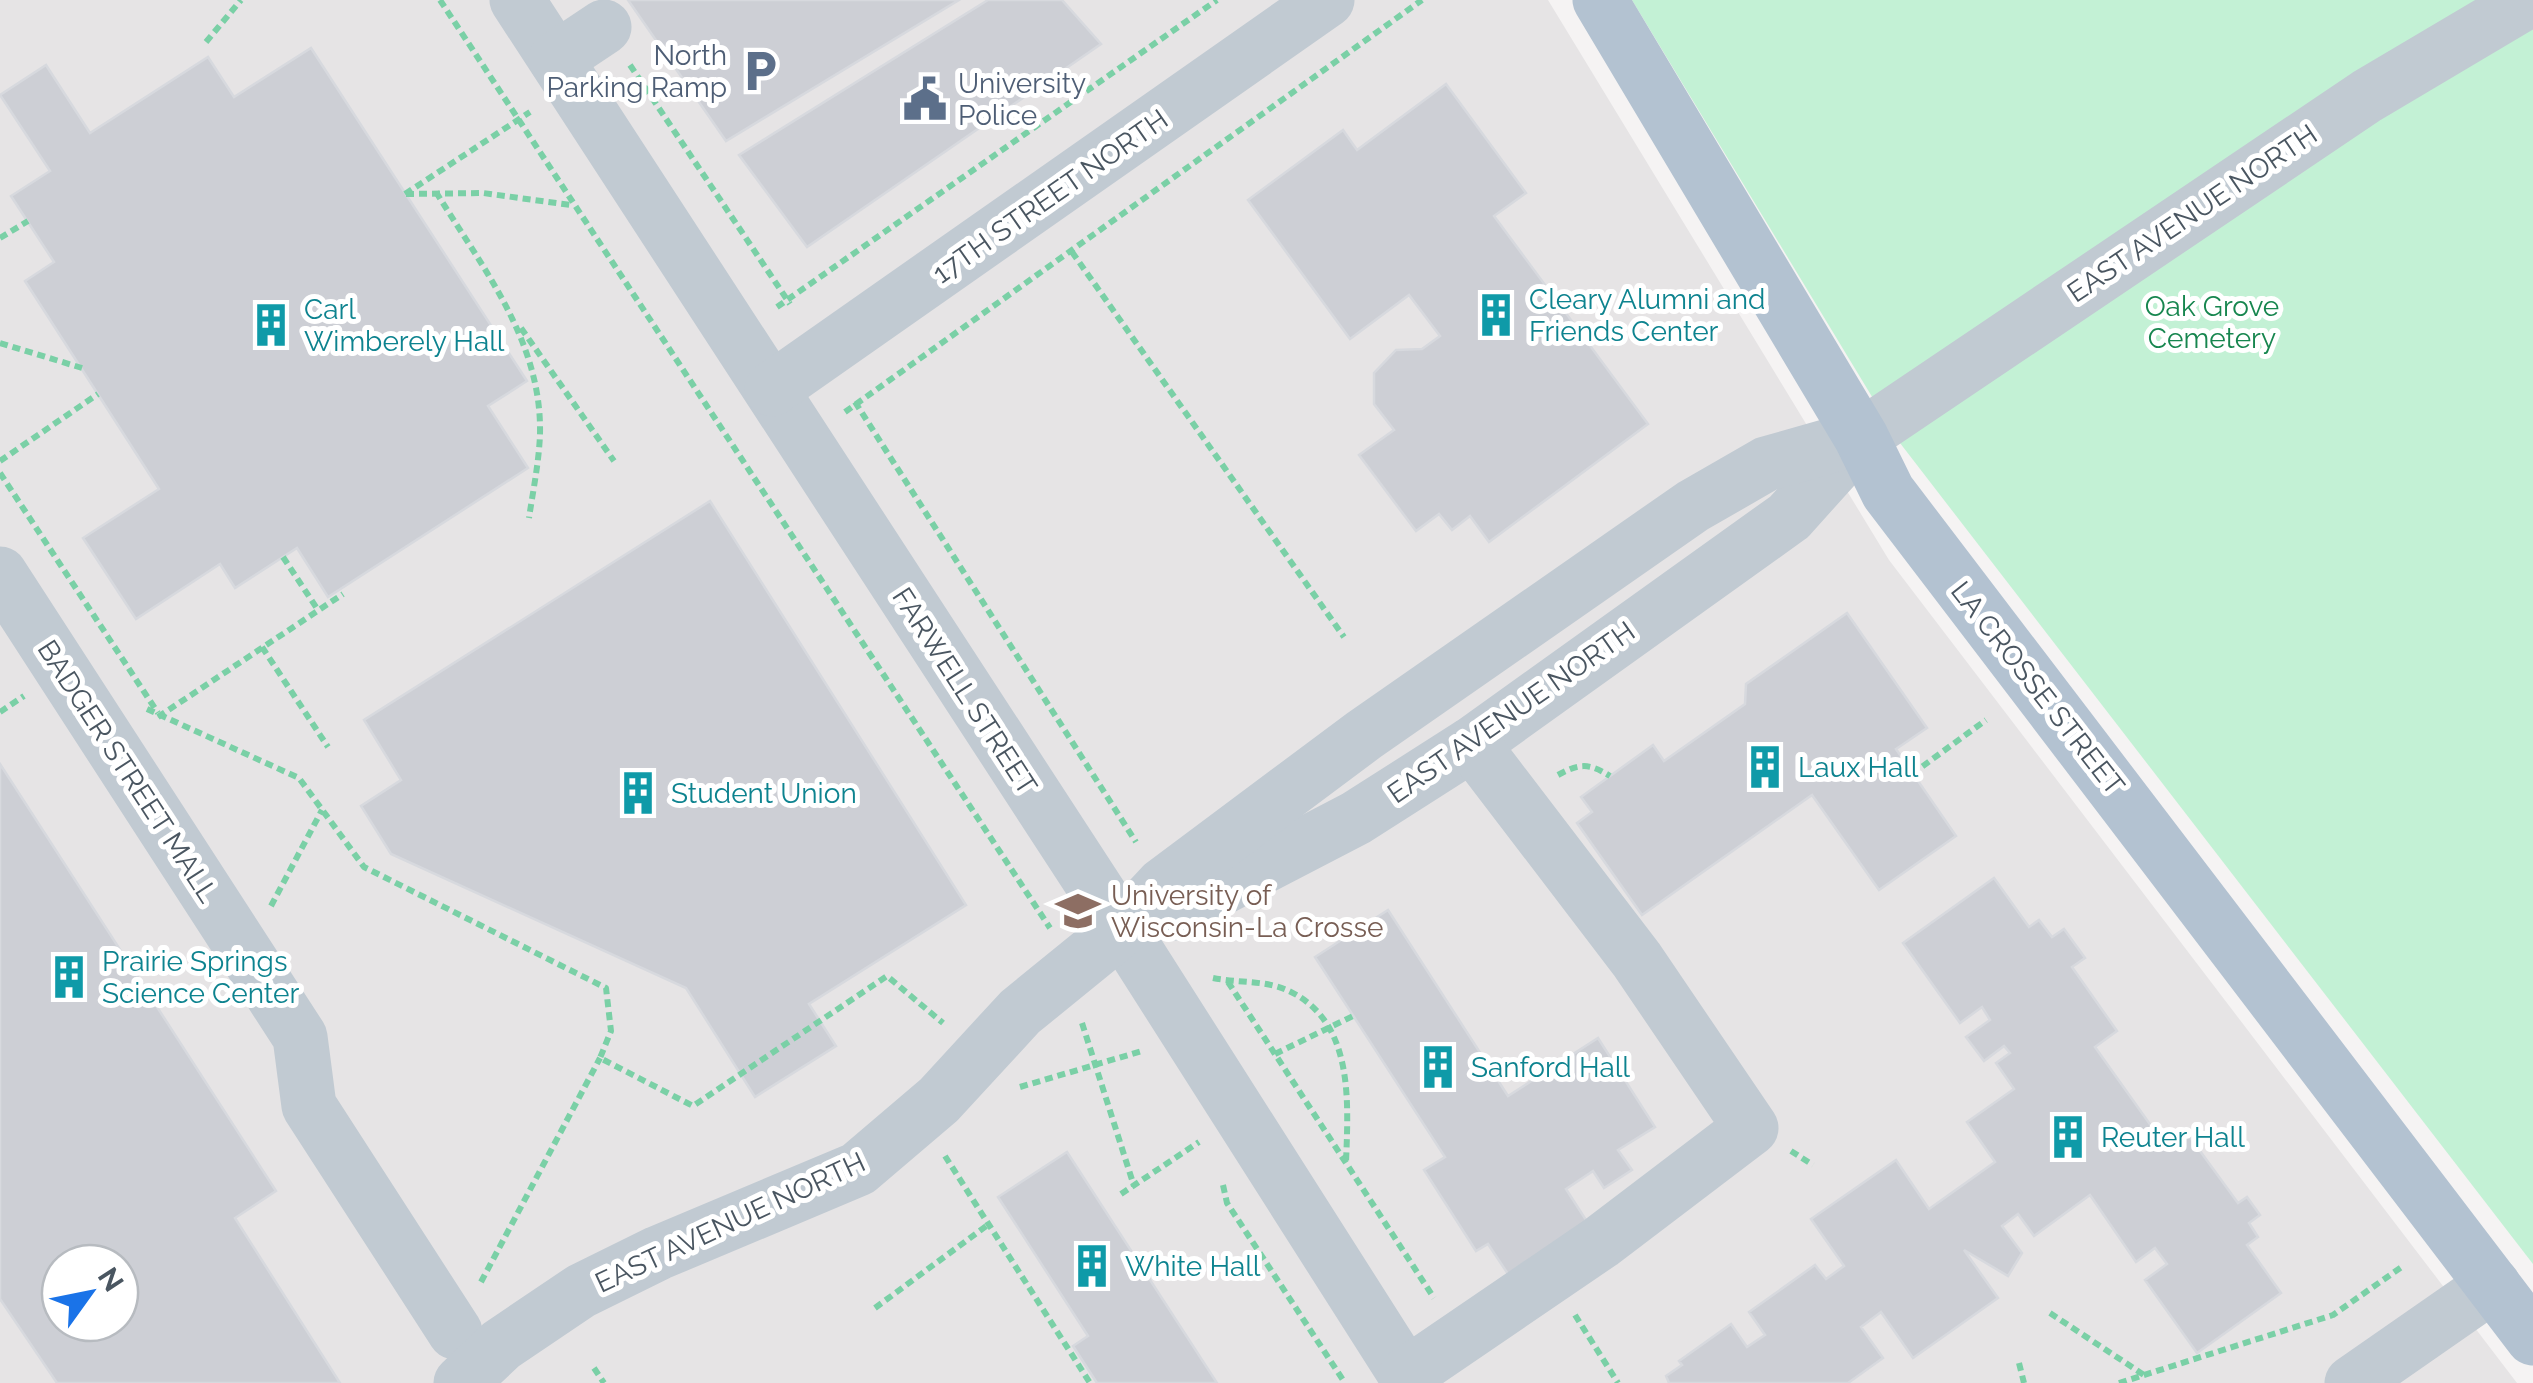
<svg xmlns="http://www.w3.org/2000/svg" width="2533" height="1383" viewBox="0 0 2533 1383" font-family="Raleway,sans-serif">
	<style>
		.education { fill: #e6e4e5; fill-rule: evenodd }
		.green { fill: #c3f1d5 }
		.building { fill: #cdcfd5; stroke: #d7d9de; stroke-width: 2.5; fill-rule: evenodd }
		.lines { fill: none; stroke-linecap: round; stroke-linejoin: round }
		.path { stroke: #7ad0a6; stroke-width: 6; stroke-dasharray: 8 5; stroke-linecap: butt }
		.minor { stroke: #c1cad2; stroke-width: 55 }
		.major { stroke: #b3c2d1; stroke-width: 55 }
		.labels { text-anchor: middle; stroke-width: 10; stroke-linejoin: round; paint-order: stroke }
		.service-label { font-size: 28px; fill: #4e5e75; stroke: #fff; text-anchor: end }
		.street-label { font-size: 28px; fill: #4a5661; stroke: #fff }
		.culture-label { font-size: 28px; fill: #0d838f; stroke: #fff; text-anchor: start }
		.park-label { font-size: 28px; fill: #17864f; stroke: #fff }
		.education-label { font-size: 28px; fill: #785e54; stroke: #fff; text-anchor: start }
	</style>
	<rect width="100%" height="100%" fill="#f5f3f3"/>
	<path class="education" d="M0,0H1548L1889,560L2517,1383H0ZM60,1263H120V1323H60Z"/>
	<path class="green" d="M1632,0H2533V1264L1900,443Z"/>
	<g class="building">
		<path d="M628,0H959L726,141Z"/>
		<path d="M988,0H1062L1101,44L807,247L739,155Z"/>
		<path d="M311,48L527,381L488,406L528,468L328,597L297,548L235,588L220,564L136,619L83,538L159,489L25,281L54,262L11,196L50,171L0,95L46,65L90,133L208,57L234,97Z"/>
		<path d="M1446,84L1526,193L1494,216L1648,424L1489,542L1470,516L1452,530L1439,514L1416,531L1359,455L1394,430L1374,404V373L1396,350L1422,349L1440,336L1409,295L1350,339L1248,200L1343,130L1357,150Z"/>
		<path d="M710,501L966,905L809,1004L836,1046L755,1097L686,988L391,854L361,806L401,780L364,720Z"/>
		<path d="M1847,613L1927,728L1896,749L1956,836L1879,890L1812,795L1642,915L1577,823L1592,812L1581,797L1653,745L1664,761L1745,704L1746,684Z"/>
		<path d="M0,764L276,1191L235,1218L340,1383H57L0,1299ZM60,1263H120V1323H60Z"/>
		<path d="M1994,878L2029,927L2039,920L2052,937L2064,929L2085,958L2072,967L2117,1031L2095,1047L2164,1144L2184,1129L2238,1203L2247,1197L2260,1215L2249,1223L2258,1237L2247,1245L2281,1293L2197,1353L2145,1280L2167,1264L2155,1248L2136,1262L2090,1195L2034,1236L2018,1214L2002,1226L2022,1253L2008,1276L1964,1250L1998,1298L1913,1358L1881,1312L1861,1327L1883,1358L1848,1383H1669L1666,1376L1682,1365L1679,1361L1731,1324L1747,1347L1765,1335L1749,1312L1815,1265L1826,1279L1844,1266L1811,1219L1896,1160L1929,1209L1995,1162L1967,1122L2014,1089L1996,1063L2010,1053L2004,1046L1984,1061L1966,1037L1990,1020L1982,1007L1960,1023L1903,943Z"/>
		<path d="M1388,910L1508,1096L1598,1038L1655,1127L1618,1150L1632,1170L1604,1188L1593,1171L1566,1189L1588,1223L1508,1274L1488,1244L1476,1251L1424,1170L1445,1157L1315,957Z"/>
		<path d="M1067,1152L1217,1383H1097L1073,1346L1088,1336L998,1197Z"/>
	</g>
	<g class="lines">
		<g class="path">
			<path d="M440,0L1050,928"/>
			<path d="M206,42L241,0"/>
			<path d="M630,65L790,304"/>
			<path d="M436,192C482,267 542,341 540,434C539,462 533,491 529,518"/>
			<path d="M405,194L530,112"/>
			<path d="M406,194L483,193L571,205"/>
			<path d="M0,238L28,221"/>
			<path d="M1072,252L1344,637"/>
			<path d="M777,307L1217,0"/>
			<path d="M521,328L614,461"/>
			<path d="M0,343L82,368"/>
			<path d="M855,402L1136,842"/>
			<path d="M845,412L1422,0"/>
			<path d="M0,461L98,394"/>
			<path d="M0,473L158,713"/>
			<path d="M283,557L318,610"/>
			<path d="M262,647L328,747"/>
			<path d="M147,709L299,778L364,867L606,988L611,1031L600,1058L693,1106L887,976L943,1023"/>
			<path d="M0,712L24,696"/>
			<path d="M158,717L343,594"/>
			<path d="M1912,774L1986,720"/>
			<path d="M1558,775C1580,763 1589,763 1610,776"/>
			<path d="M271,906L322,810"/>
			<path d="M1213,978C1237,983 1267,980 1289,991C1355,1022 1348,1104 1346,1163"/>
			<path d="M1228,982L1434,1298"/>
			<path d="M1082,1023L1134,1186"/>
			<path d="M1275,1054L1353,1016"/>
			<path d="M1020,1087L1142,1051"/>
			<path d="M1791,1151L1813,1165"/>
			<path d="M945,1156L1090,1383"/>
			<path d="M1223,1185L1227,1203L1345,1383"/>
			<path d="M1121,1194L1199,1142"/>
			<path d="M481,1282L600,1058"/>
			<path d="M875,1308L989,1224"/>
			<path d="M2050,1313L2144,1375"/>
			<path d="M1575,1315L1618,1383"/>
			<path d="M2019,1363L2024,1383"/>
			<path d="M594,1368L604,1383"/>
			<path d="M2119,1383L2333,1315L2403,1266"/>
		</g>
		<g class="minor">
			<path d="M517,0L1122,929L1411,1383"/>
			<path d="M556,59L604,27"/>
			<path d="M772,389L1327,0"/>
			<path d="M0,574L300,1037L309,1106L455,1332"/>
			<path d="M1173,913L1356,818L1472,744L1789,517L1861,437L2367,96L2529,0"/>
			<path d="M1406,1375L1601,1242L1751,1128L1637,960L1472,744"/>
			<path d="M461,1383L501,1345L581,1291L658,1253L858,1169L939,1100L1020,1012L1122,929L1163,885L1364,735L1693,506L1766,464L1861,437"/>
			<path d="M2352,1383L2493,1285"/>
		</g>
		<path class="major" d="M1600,0L1861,437L1888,492L2533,1338"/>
	</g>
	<defs>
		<g id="parking-bare" transform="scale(3.45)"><path d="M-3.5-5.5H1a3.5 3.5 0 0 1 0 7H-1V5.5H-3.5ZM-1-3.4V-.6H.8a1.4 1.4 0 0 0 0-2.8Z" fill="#5c6f8a" stroke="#fff" stroke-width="2.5" paint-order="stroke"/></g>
		<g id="civic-bare" transform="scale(3.45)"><path d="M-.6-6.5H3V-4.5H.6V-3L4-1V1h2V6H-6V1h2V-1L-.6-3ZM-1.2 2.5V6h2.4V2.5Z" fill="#5c6f8a" stroke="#fff" stroke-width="2.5" paint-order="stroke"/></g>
		<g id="building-bare" transform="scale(3.45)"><path d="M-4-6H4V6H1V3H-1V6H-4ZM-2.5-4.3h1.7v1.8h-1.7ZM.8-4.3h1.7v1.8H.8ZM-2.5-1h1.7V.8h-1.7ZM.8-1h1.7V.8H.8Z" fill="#0f9aa8" stroke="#fff" stroke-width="2.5" paint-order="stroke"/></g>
		<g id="university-bare" transform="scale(3.45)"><path d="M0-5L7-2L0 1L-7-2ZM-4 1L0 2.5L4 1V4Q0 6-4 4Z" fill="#8d6e63" stroke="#fff" stroke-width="2.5" paint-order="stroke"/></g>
	</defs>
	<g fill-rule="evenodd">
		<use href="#parking-bare" x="760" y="71"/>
		<use href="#civic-bare" x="925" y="99"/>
		<use href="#building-bare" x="1496" y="315"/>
		<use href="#building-bare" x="271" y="325"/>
		<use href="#building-bare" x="1765" y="767"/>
		<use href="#building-bare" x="638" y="793"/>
		<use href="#university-bare" x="1078" y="911"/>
		<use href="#building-bare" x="69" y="977"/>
		<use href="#building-bare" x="1438" y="1067"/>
		<use href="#building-bare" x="2068" y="1137"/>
		<use href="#building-bare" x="1092" y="1266"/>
	</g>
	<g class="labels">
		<g class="service-label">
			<text x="727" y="65">North<tspan x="727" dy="32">Parking Ramp</tspan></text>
			<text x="958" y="93" text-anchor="start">University<tspan x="958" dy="32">Police</tspan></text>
		</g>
		<g class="street-label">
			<text transform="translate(1050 196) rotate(-35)" y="10">17TH STREET NORTH</text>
			<text transform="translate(2192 213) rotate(-34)" y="10">EAST AVENUE NORTH</text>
			<text transform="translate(2038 688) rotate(52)" y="10">LA CROSSE STREET</text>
			<text transform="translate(965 691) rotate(57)" y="10">FARWELL STREET</text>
			<text transform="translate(1511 712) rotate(-35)" y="10">EAST AVENUE NORTH</text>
			<text transform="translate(128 771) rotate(57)" y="10">BADGER STREET MALL</text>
			<text transform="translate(730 1222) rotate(-25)" y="10">EAST AVENUE NORTH</text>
		</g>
		<g class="culture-label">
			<text x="1529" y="309">Cleary Alumni and<tspan x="1529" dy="32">Friends Center</tspan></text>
			<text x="304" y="319">Carl<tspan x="304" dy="32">Wimberely Hall</tspan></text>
			<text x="1798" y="777">Laux Hall</text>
			<text x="671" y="803">Student Union</text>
			<text x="102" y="971">Prairie Springs<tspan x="102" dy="32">Science Center</tspan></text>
			<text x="1471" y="1077">Sanford Hall</text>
			<text x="2101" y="1147">Reuter Hall</text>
			<text x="1125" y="1276">White Hall</text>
		</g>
		<g class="park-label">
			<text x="2212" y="316">Oak Grove<tspan x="2212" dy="32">Cemetery</tspan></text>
		</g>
		<g class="education-label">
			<text x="1111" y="905">University of<tspan x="1111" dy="32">Wisconsin-La Crosse</tspan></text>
		</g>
	</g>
	<g transform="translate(90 1293) rotate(57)"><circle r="48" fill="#ffffff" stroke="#b7bbc0" stroke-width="2.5"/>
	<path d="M0-8L18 38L0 25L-18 38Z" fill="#1a73e8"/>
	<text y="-15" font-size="28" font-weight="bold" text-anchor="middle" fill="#4a5661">N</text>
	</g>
</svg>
